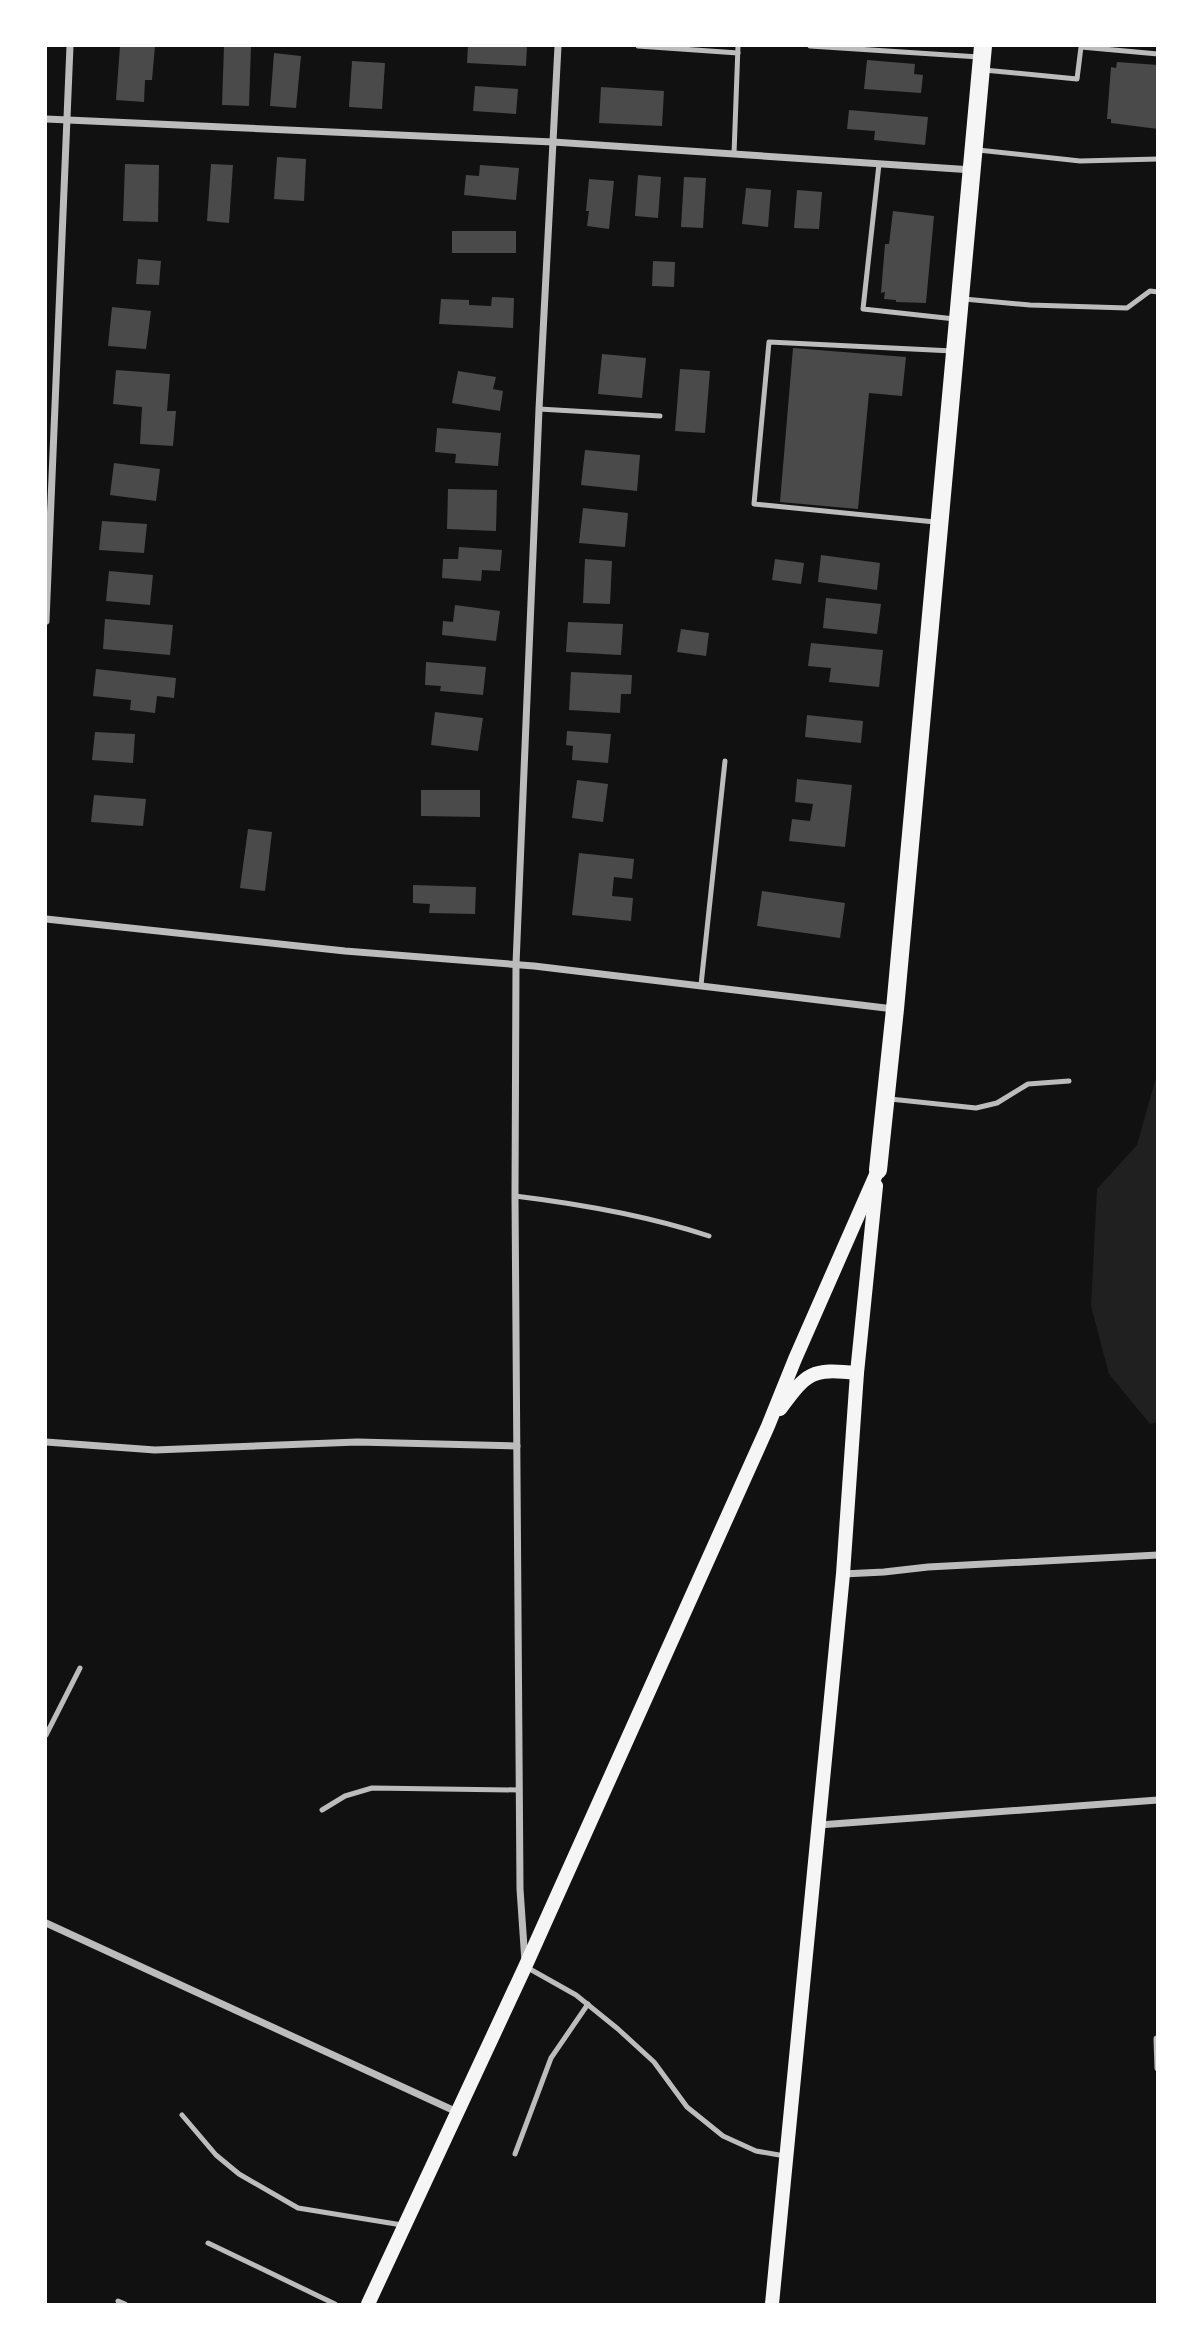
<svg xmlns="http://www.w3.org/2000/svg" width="1203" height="2350" viewBox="0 0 1203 2350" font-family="Barlow,sans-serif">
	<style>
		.green { fill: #202020 }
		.building { fill: #4a4a4a }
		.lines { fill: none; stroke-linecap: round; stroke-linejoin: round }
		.service { stroke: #bcbcbc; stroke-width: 5 }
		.minor { stroke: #bcbcbc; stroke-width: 7 }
		.secondary { stroke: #f5f5f5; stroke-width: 14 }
		.primary { stroke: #f5f5f5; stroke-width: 18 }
	</style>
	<rect width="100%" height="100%" fill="#111"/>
	<path class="green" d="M1157,1074L1158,1422L1150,1424L1109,1374L1091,1306L1097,1189L1137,1145Z"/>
	<g class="building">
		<path d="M120,46H155L152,80H145L144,102L116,100Z"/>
		<path d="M224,46H251L249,106L222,105Z"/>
		<path d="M468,46H527L526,66L467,63Z"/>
		<path d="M274,53L301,56L296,108L270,106Z"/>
		<path d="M867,60L915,64L914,74L923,75L921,93L864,89Z"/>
		<path d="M352,61L385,63L382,109L349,107Z"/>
		<path d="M1117,62L1158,65V129L1111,123V119H1107L1111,67L1116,68Z"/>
		<path d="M475,86L518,89L516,114L473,111Z"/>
		<path d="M601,87L664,91L662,126L599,123Z"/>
		<path d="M849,110L928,117L925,145L874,140L875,131L847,129Z"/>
		<path d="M277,157L306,159L304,201L274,199Z"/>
		<path d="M125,164L159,165L158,222L123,221Z"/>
		<path d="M211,164L233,165L229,223L207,221Z"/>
		<path d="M480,165L519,168L516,200L464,195L466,175L479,176Z"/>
		<path d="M638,175L661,177L658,218L635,216Z"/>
		<path d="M684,177L706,178L703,228L681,227Z"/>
		<path d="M589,179L614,181L609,229L587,226L589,211H586Z"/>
		<path d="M746,188L771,190L768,227L742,224Z"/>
		<path d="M797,190L822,192L819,229L794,228Z"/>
		<path d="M893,211L934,216L926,303L896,302V300L884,299L885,292L881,293L885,244H889Z"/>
		<rect x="452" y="231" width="64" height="22"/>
		<path d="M138,259L161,261L159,285L136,284Z"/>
		<path d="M653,261L675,262L674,287L652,286Z"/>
		<path d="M492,297L514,298L513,328L439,324L441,299L469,300V305L491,306Z"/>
		<path d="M112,307L151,311L146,349L108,346Z"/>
		<path d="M793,348L906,357L902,396L869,393L858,509L780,502Z"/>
		<path d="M602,354L646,358L642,398L598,394Z"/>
		<path d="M680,369L710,371L705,433L675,431Z"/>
		<path d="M116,370L170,374L167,411H176L173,446L140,444L142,407L113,404Z"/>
		<path d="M458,371L496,377L493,389L503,391L500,411L452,403Z"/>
		<path d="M437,428L501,433L498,466L455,463L456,454L435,452Z"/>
		<path d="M585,450L640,455L637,491L581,485Z"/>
		<path d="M114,463L160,469L156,501L110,495Z"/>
		<path d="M448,489L497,490L496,531L447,529Z"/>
		<path d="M583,508L628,513L625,547L579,543Z"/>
		<path d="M102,521L147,524L144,553L99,550Z"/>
		<path d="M459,547L502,550L500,571L482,570L481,581L442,578L443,559H458Z"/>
		<path d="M821,555L880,563L877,590L818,582Z"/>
		<path d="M585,559L612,561L610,604L583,603Z"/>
		<path d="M775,559L804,563L801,584L772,580Z"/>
		<path d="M109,571L153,575L150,605L106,601Z"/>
		<path d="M826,598L881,604L877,634L823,628Z"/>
		<path d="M455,605L500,611L496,641L442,635L443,621L453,622Z"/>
		<path d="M105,619L173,625L170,655L103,649Z"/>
		<path d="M568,622L623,624L621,655L566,652Z"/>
		<path d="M681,629L709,633L706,656L677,652Z"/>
		<path d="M811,643L883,650L879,687L829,682L831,668L808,666Z"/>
		<path d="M426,662L486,667L483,695L440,691L441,686L425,685Z"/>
		<path d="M96,669L176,678L174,698L157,696L155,713L130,710L131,700L93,696Z"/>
		<path d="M571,672L632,675L631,694H621L620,713L569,710Z"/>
		<path d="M435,712L483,718L478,751L431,745Z"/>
		<path d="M807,715L863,721L861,743L805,737Z"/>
		<path d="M567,731L611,734L608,763L572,760L573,746L566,745Z"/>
		<path d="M95,732L135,734L133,763L92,760Z"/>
		<path d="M797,779L852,785L845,847L789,841L792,819L810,821L813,804L795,802Z"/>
		<path d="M577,780L608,784L603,822L572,818Z"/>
		<path d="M421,790H480V817L421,816Z"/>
		<path d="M94,795L146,799L143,826L91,822Z"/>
		<path d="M248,829L272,832L265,891L240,888Z"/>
		<path d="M579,853L634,859L632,879L614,877L612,896L633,898L631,921L572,915Z"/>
		<path d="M413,885L476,887L475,914L429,913L430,904L413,903Z"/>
		<path d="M762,891L845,903L840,938L757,926Z"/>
	</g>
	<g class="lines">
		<g class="service">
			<path d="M638,46L738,53"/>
			<path d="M810,46L979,57"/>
			<path d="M984,70L1077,79L1081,47L1158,54"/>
			<path d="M978,150L1080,161L1158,159"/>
			<path d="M734,154L738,46"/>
			<path d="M879,164L863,309L955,319"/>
			<path d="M964,299L1030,305L1127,308L1150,291L1158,292"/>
			<path d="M539,409L660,416"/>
			<path d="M935,522L754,504L769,342L953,351"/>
			<path d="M701,985L725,761"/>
			<path d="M890,1099L976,1108L997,1103L1028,1084L1069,1081"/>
			<path d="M515,1196C580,1204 646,1215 709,1236"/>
			<path d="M46,1735L80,1668"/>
			<path d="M322,1810L345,1796L372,1788L519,1790"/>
			<path d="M528,1968L576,1995L618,2029L654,2062L687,2107L723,2136L756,2151L785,2156"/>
			<path d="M182,2115L216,2155L239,2174L298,2208L402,2225"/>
			<path d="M515,2154L551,2058L588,2004"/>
			<path d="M208,2243L335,2304"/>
			<path d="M118,2301L125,2304"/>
		</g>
		<g class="minor">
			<path d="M46,119L553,142L973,170"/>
			<path d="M46,621L70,46"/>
			<path d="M46,919L345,951L534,966L894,1009"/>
			<path d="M46,1442L155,1450L357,1442L517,1446"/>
			<path d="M843,1574L884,1572L928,1567L1158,1555"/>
			<path d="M819,1825L1158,1800"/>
			<path d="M46,1923L457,2112"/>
			<path d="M525,1962L520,1889L515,1196L516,964L539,409L558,46"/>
			<path d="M1157,2039L1158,2068"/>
		</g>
		<g class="secondary">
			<path d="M780,1409C807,1373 810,1368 857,1373"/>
			<path d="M368,2304L525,1967L768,1426L795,1359L878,1170"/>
			<path d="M772,2304L843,1574L857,1373L876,1186"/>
		</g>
		<path class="primary" d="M878,1170L895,1009L983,46"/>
	</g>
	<rect width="1203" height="2350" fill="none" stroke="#ffffff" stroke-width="94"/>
</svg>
